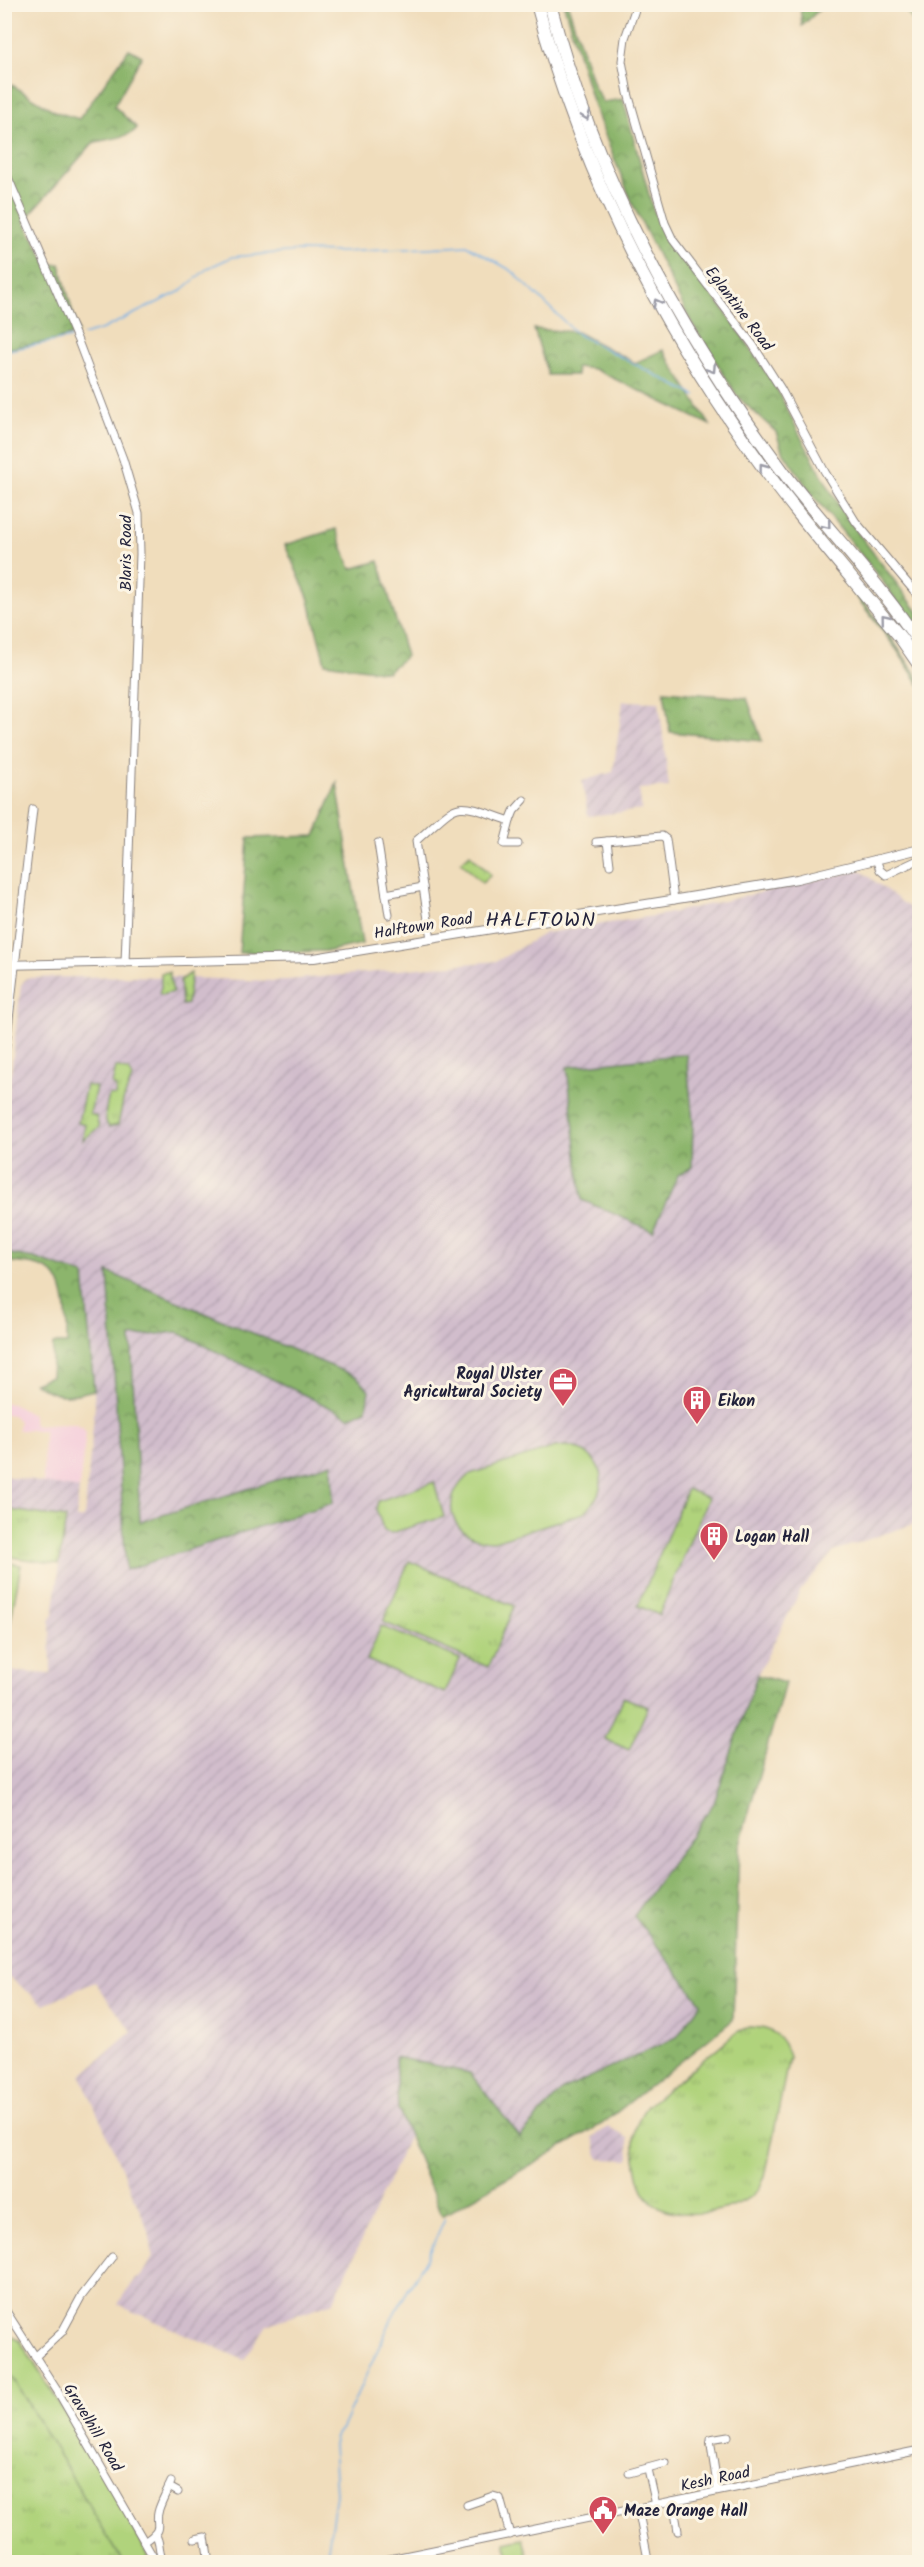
<svg xmlns="http://www.w3.org/2000/svg" width="924" height="2567" viewBox="0 0 924 2567" font-family="Kalam,sans-serif">
	<style>
		.built { fill: #f5cfdb }
		.industrial { fill: url(#industrial-furrows) }
		.grass { fill: url(#grass-tufts); stroke: #697a5c; stroke-width: 1.5 }
		.forest { fill: url(#forest-crowns); stroke: #576c54; stroke-width: 1.5 }
		.park { fill: url(#park-crowns); stroke: #697a5c; stroke-width: 1.5 }
		.pitch { fill: #b0d37c; stroke: #697a5c; stroke-width: 1.5 }
		.lines { fill: none; stroke-linecap: round; stroke-linejoin: round }
		.stream { stroke: #75b0e6; stroke-width: 1.5 }
		.minor-casing { stroke: #89807c; stroke-width: 9 }
		.tertiary-casing { stroke: #89807c; stroke-width: 10 }
		.motorway-casing { stroke: #89807c; stroke-width: 14 }
		.minor { stroke: #fff; stroke-width: 7 }
		.tertiary { stroke: #fff; stroke-width: 8 }
		.motorway { stroke: #fff; stroke-width: 12 }
		.oneway { stroke: #9c9ca7 }
		.labels { text-anchor: middle; stroke-width: 6; stroke-linejoin: round; paint-order: stroke }
		.street-label { font-size: 16px; fill: #22223b; stroke: #fcf5e5 }
		.poi-label { font-size: 16px; font-weight: bold; fill: #22223b; stroke: #fcf5e5; text-anchor: start }
		.quarter-label { font-size: 20px; letter-spacing: 1.5px; fill: #22223b; stroke: #fcf5e5 }
	</style>
	<defs>
		<pattern id="industrial-furrows" width="10" height="10" patternUnits="userSpaceOnUse" patternTransform="scale(1.5)"><rect width="10" height="10" fill="#d1bdcc"/><path d="M-1 1l2-2M0 10L10 0M9 11l2-2" fill="none" stroke="#b3a2b0"/></pattern>
		<pattern id="grass-tufts" width="24" height="20" patternUnits="userSpaceOnUse" patternTransform="scale(1.5)"><rect width="24" height="20" fill="#b0d37c"/><path d="M3 7l-1-3M5 7V3M7 7l1-3M15 17l-1-3M17 17v-4M19 17l1-3" fill="none" stroke="#97b56c"/></pattern>
		<pattern id="forest-crowns" width="20" height="18" patternUnits="userSpaceOnUse" patternTransform="scale(1.5)"><rect width="20" height="18" fill="#8cb56c"/><path d="M2 6a3 3 0 1 1 6 0M12 15a3 3 0 1 1 6 0" fill="none" stroke="#72935a"/></pattern>
		<pattern id="park-crowns" width="20" height="18" patternUnits="userSpaceOnUse" patternTransform="scale(1.5)"><rect width="20" height="18" fill="#b0d37c"/><path d="M2 6a3 3 0 1 1 6 0M12 15a3 3 0 1 1 6 0" fill="none" stroke="#97b56c"/></pattern>
	</defs>
	<rect width="100%" height="100%" fill="#fcf5e5"/>
	<filter id="ink" filterUnits="userSpaceOnUse"><feTurbulence type="fractalNoise" baseFrequency=".0167" numOctaves="2"/><feDisplacementMap in="SourceGraphic" scale="12" xChannelSelector="R" yChannelSelector="G"/><feConvolveMatrix kernelMatrix="1 2 1 2 8 2 1 2 1" color-interpolation-filters="sRGB"/></filter>
	<filter id="wash" filterUnits="userSpaceOnUse"><feTurbulence type="fractalNoise" baseFrequency=".008" numOctaves="4" result="noise"/><feDisplacementMap in="SourceGraphic" scale="24" xChannelSelector="R" yChannelSelector="G"/><feGaussianBlur stdDeviation="1.35" result="paint"/><feColorMatrix in="noise" values="0 0 0 0 0 0 0 0 0 0 0 0 0 0 0 0 0 1.4 0 .05"/><feComposite in="paint" operator="in"/></filter>
	<g filter="url(#wash)">
		<rect width="100%" height="100%" fill="#f0ddbc"/>
		<path class="built" d="M4,1403L12,1404L32,1414L34,1425L73,1423L83,1427L86,1433L79,1489L43,1483L44,1430H18L19,1421L13,1415L5,1414Z"/>
		<g class="industrial">
			<path d="M623,701L659,702L669,787L639,789L642,810L588,816L582,781L613,772Z"/>
			<path d="M860,870L919,915V1522L834,1551L801,1590L757,1675L714,1803L635,1916L702,2004L677,2037L562,2090L520,2137L470,2073L398,2109L409,2135L333,2302L267,2325L244,2360L118,2305L136,2278L142,2276L153,2257L149,2231L81,2076L132,2031L95,1982L44,2004L5,1974V1671L51,1674L50,1620L53,1615L66,1518L5,1509V1476L79,1489L76,1519L84,1518L95,1405L84,1275L34,1258L5,1253V1127L21,985L26,978L132,976L276,981L497,961L545,933L666,914Z"/>
			<path d="M608,2127L628,2138L629,2160L599,2159L593,2137Z"/>
		</g>
		<g class="grass">
			<path d="M891,5H919V29L903,7Z"/>
			<path d="M169,972L173,992L162,995L159,993L161,987V973Z"/>
			<path d="M191,973L187,1004L182,1005L180,980Z"/>
			<path d="M116,1067L129,1071L132,1078L123,1101L118,1125L109,1127C102,1118 107,1105 109,1095L115,1096L116,1087L112,1085Z"/>
			<path d="M86,1085L96,1087L90,1114L96,1116L99,1127L83,1140L85,1124L78,1122Z"/>
			<path d="M687,1489L708,1498L659,1615L638,1606Z"/>
			<path d="M4,1509L66,1518L59,1564L5,1556Z"/>
			<path d="M409,1561L514,1606L488,1667L383,1622Z"/>
			<path d="M623,1697L648,1707L629,1750L605,1739Z"/>
			<path d="M749,2027C772,2027 783,2035 789,2057L765,2177C762,2182 760,2189 755,2193C732,2214 670,2224 648,2198C639,2187 637,2172 635,2158C632,2139 635,2121 647,2106L737,2032Z"/>
			<path d="M4,2332L19,2339L98,2466L151,2562H5Z"/>
			<path d="M523,2538L529,2562H511L505,2542Z"/>
		</g>
		<g class="forest">
			<path d="M564,5H568L594,87L603,102L623,99L653,209L674,249L725,311L751,349L777,389L802,439L843,513L919,613V633L884,583L811,493L782,450L776,432L738,397L691,322L633,205L608,143L591,98Z"/>
			<path d="M800,5V4L824,5L802,26Z"/>
			<path d="M129,49L142,56L114,106L137,128C129,139 107,138 93,143L24,221L48,265L60,264L78,333L53,341L5,349L4,80L56,112L79,119Z"/>
			<path d="M534,329L577,332L635,363L663,350L710,425L594,369L576,367L577,375H548Z"/>
			<path d="M336,529L351,569L379,561L406,656L387,672L325,663L308,597L285,545Z"/>
			<path d="M854,590L885,629L919,679V684L897,650L852,591Z"/>
			<path d="M664,691L747,698L762,741L670,732Z"/>
			<path d="M337,783L362,944L329,951L239,953L248,838L315,836Z"/>
			<path d="M686,1054L693,1121L692,1167L678,1175L653,1231L582,1200L567,1067Z"/>
			<path d="M5,1253L34,1258L84,1275L94,1390C67,1397 59,1399 34,1383L51,1376L53,1344H67C67,1325 68,1285 51,1272C39,1263 18,1263 5,1261Z"/>
			<path d="M108,1272L357,1377L369,1390L366,1410L349,1417L177,1332L131,1337L140,1522L332,1463L333,1503L126,1570Z"/>
			<path d="M757,1675L785,1683L739,1847L733,2020L602,2124L442,2216L398,2109L395,2057L470,2073L520,2137L562,2090L677,2037L701,2003L634,1916L714,1803Z"/>
		</g>
		<path class="park" d="M470,854L491,875L482,883L461,862Z"/>
		<g class="pitch">
			<path d="M567,1446C605,1453 612,1488 584,1513L494,1541C452,1541 436,1501 470,1474L555,1447Z"/>
			<path d="M434,1482L444,1517L391,1533L384,1531L376,1509L378,1501Z"/>
			<path d="M5,1562L21,1565L10,1624L5,1623Z"/>
			<path d="M381,1626L460,1659L445,1693L367,1660Z"/>
			<path d="M5,2332L19,2339L98,2466L151,2562H123L17,2385L5,2369Z"/>
		</g>
		<g class="lines">
			<g class="stream">
				<path d="M83,335L103,329L181,291L208,268L232,257L299,251L341,252L468,246L512,271L577,334L696,396"/>
				<path d="M4,351L71,338"/>
				<path d="M326,2562L336,2494L333,2444L335,2437L342,2428L395,2312L427,2258L445,2218"/>
			</g>
		</g>
	</g>
	<g filter="url(#ink)">
		<g class="lines">
			<g class="minor-casing">
				<g id="minor">
					<path d="M637,4L625,38L622,61L628,93L665,223L673,240L753,345L781,389L825,472L856,522L920,598"/>
					<path d="M4,168L78,341L123,459L139,513L140,554L125,963"/>
					<path d="M510,821L504,844H518"/>
					<path d="M607,841L610,865"/>
					<path d="M596,842L662,836L666,839L674,900"/>
					<path d="M378,843L389,915"/>
					<path d="M876,859L880,870L886,875L920,859"/>
					<path d="M386,894L423,887"/>
					<path d="M431,939L416,841C462,801 450,800 510,821L514,811L524,800"/>
					<path d="M4,1063L33,809"/>
					<path d="M4,2308L58,2392L156,2562"/>
					<path d="M35,2357L62,2332L81,2297L112,2257"/>
					<path d="M648,2469L656,2505"/>
					<path d="M629,2473L666,2463"/>
					<path d="M169,2487L178,2492"/>
					<path d="M718,2491L710,2439L728,2436"/>
					<path d="M673,2501L678,2531"/>
					<path d="M467,2505L493,2496L500,2498L510,2535"/>
					<path d="M638,2508L647,2554"/>
					<path d="M155,2534C161,2542 158,2550 162,2559"/>
					<path d="M195,2539L205,2537L209,2562"/>
					<path d="M144,2542C167,2527 153,2526 159,2509C162,2500 167,2491 171,2482"/>
					<path d="M256,2562L276,2560L295,2562"/>
					<path d="M375,2562L920,2450"/>
				</g>
			</g>
			<g class="tertiary-casing">
				<path id="tertiary" d="M4,965L314,958L751,887L797,879L920,849"/>
			</g>
			<g class="motorway-casing">
				<g id="motorway">
					<path d="M537,4C580,166 654,314 750,449C796,515 850,575 900,637L920,666"/>
					<path d="M550,4C593,174 680,334 784,473C828,531 880,583 920,644"/>
				</g>
			</g>
			<use href="#minor" class="minor"/>
			<use href="#tertiary" class="tertiary"/>
			<use href="#motorway" class="motorway"/>
		</g>
		<defs><path id="oneway-chevron" d="M-2-3.5L2.5 0L-2 3.5" fill="none" stroke-width="1.6" stroke-linecap="round" stroke-linejoin="round" transform="scale(1.5)"/></defs>
		<g class="oneway">
			<use href="#oneway-chevron" transform="translate(586 116) rotate(69)"/>
			<use href="#oneway-chevron" transform="translate(657 303) rotate(-118)"/>
			<use href="#oneway-chevron" transform="translate(712 369) rotate(57)"/>
			<use href="#oneway-chevron" transform="translate(763 467) rotate(-127)"/>
			<use href="#oneway-chevron" transform="translate(827 525) rotate(51)"/>
			<use href="#oneway-chevron" transform="translate(885 618) rotate(-129)"/>
		</g>
	</g>
	<defs>
		<g id="office-pin" transform="scale(1.5)"><path d="M0 17L-7.5 6A9.5 9.5 0 1 1 7.5 6Z" fill="#d1495b" stroke="#fcf5e5"/><path d="M-6-3h4V-5.5h4V-3h4V5H-6ZM-1-4.5V-3h2v-1.5ZM-6 0V1H6V0Z" fill="#fff"/></g>
		<g id="building-pin" transform="scale(1.5)"><path d="M0 17L-7.5 6A9.5 9.5 0 1 1 7.5 6Z" fill="#d1495b" stroke="#fcf5e5"/><path d="M-4-6H4V6H1V3H-1V6H-4ZM-2.5-4.3h1.7v1.8h-1.7ZM.8-4.3h1.7v1.8H.8ZM-2.5-1h1.7V.8h-1.7ZM.8-1h1.7V.8H.8Z" fill="#fff"/></g>
		<g id="civic-pin" transform="scale(1.5)"><path d="M0 17L-7.5 6A9.5 9.5 0 1 1 7.5 6Z" fill="#d1495b" stroke="#fcf5e5"/><path d="M-.6-6.5H3V-4.5H.6V-3L4-1V1h2V6H-6V1h2V-1L-.6-3ZM-1.2 2.5V6h2.4V2.5Z" fill="#fff"/></g>
	</defs>
	<g fill-rule="evenodd">
		<use href="#office-pin" x="563" y="1382"/>
		<use href="#building-pin" x="697" y="1400"/>
		<use href="#building-pin" x="714" y="1536"/>
		<use href="#civic-pin" x="603" y="2510"/>
	</g>
	<g class="labels">
		<g class="street-label">
			<text transform="translate(740 308) rotate(53)" y="6">Eglantine Road</text>
			<text transform="translate(125 553) rotate(-90)" y="6">Blaris Road</text>
			<text transform="translate(423 925) rotate(-9)" y="6">Halftown Road</text>
			<text transform="translate(94 2427) rotate(59)" y="6">Gravelhill Road</text>
			<text transform="translate(715 2478) rotate(-12)" y="6">Kesh Road</text>
		</g>
		<g class="poi-label">
			<text x="542" y="1379" text-anchor="end">Royal Ulster<tspan x="542" dy="18">Agricultural Society</tspan></text>
			<text x="718" y="1406">Eikon</text>
			<text x="735" y="1542">Logan Hall</text>
			<text x="624" y="2516">Maze Orange Hall</text>
		</g>
		<g class="quarter-label">
			<text x="541" y="926">HALFTOWN</text>
		</g>
	</g>
	<rect width="924" height="2567" fill="none" stroke="#fcf5e5" stroke-width="24"/>
</svg>
